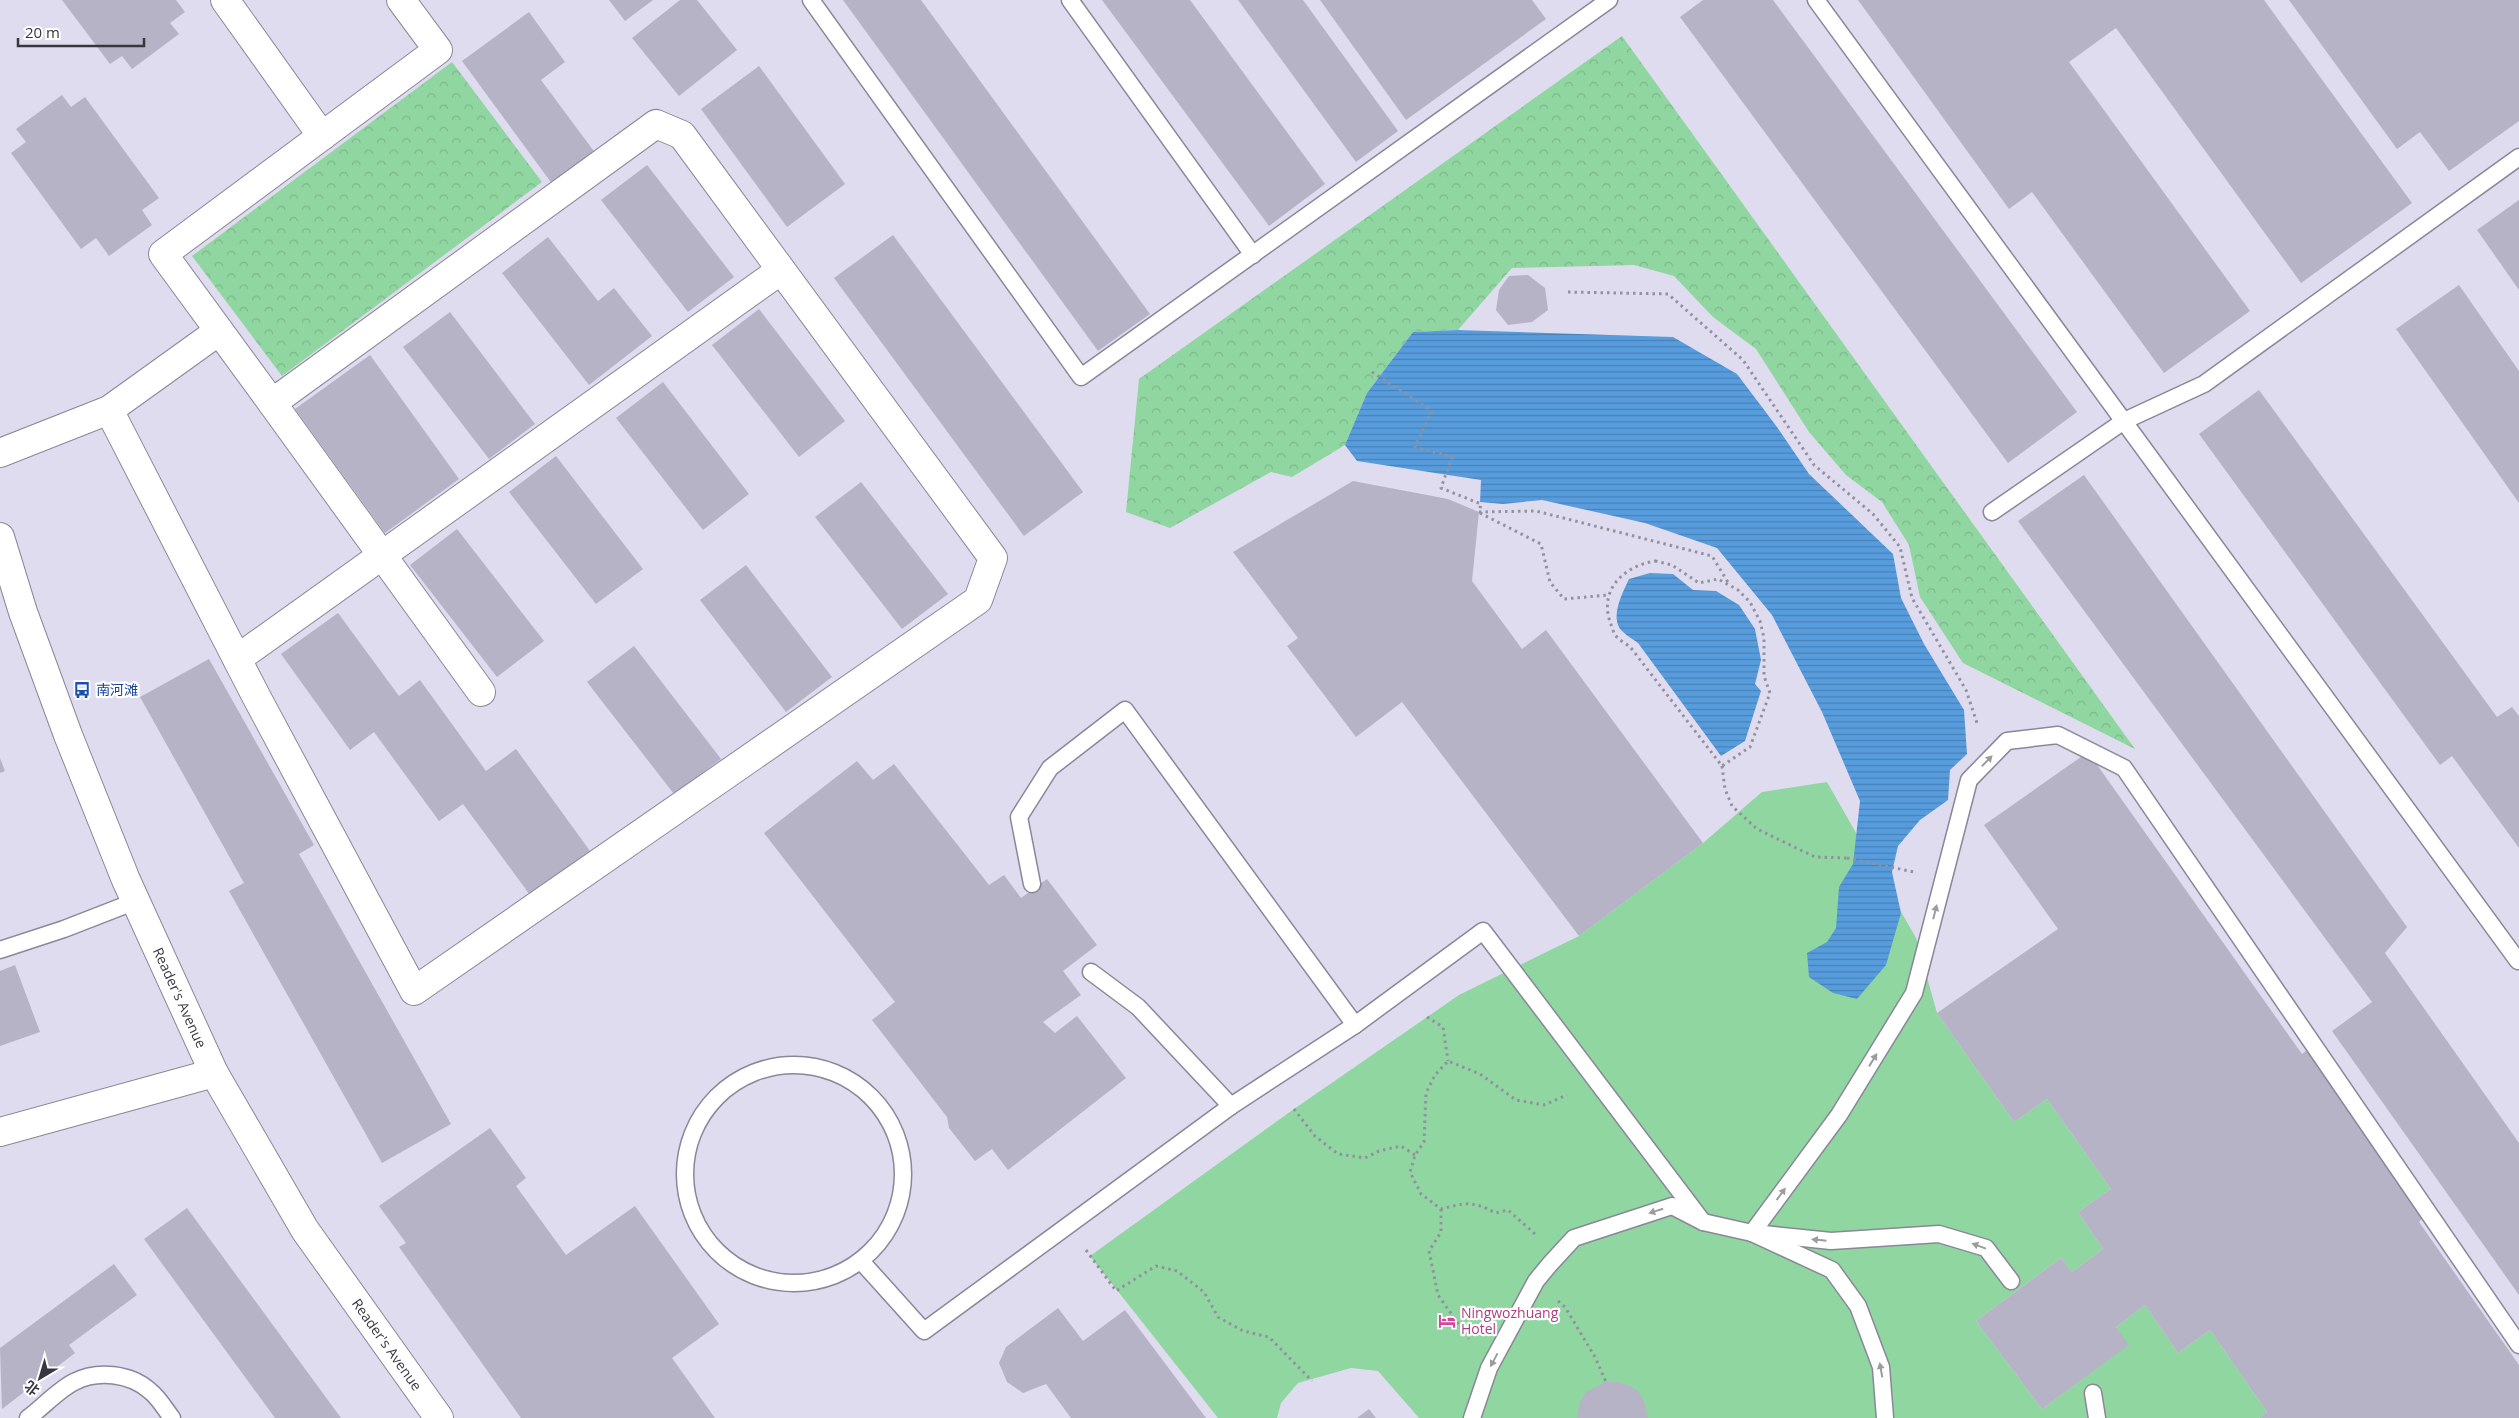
<svg xmlns="http://www.w3.org/2000/svg" width="2519" height="1418" viewBox="0 0 2519 1418" font-family="'Open Sans','Noto Sans SC',sans-serif">
	<style>
		.forest { fill: url(#forest-crowns) }
		.garden { fill: #90d6a0 }
		.water { fill: url(#water-rules) }
		.building { fill: #b5b3c5 }
		.lines { fill: none; stroke-linecap: round; stroke-linejoin: round }
		.service-casing { stroke: #898798; stroke-width: 19 }
		.minor-casing { stroke: #898798; stroke-width: 30 }
		.secondary-casing { stroke: #898798; stroke-width: 30 }
		.path { stroke: #94919f; stroke-width: 3; stroke-dasharray: 2.5 4; stroke-linecap: butt }
		.service { stroke: #fff; stroke-width: 16 }
		.minor { stroke: #fff; stroke-width: 28 }
		.secondary { stroke: #fff; stroke-width: 28 }
		.oneway { fill: #9c9b9f }
		.labels { text-anchor: middle; stroke-width: 4.5; stroke-linejoin: round; paint-order: stroke }
		.transit-label { font-size: 14px; fill: #164399; stroke: #fff; text-anchor: start }
		.street-label { font-size: 14px; fill: #38373f; stroke: #fff }
		.hotel-label { font-size: 14px; fill: #b23c85; stroke: #fff; text-anchor: start }
	</style>
	<defs>
		<pattern id="forest-crowns" width="20" height="18" patternUnits="userSpaceOnUse" patternTransform="scale(1.25)"><rect width="20" height="18" fill="#90d6a0"/><path d="M2 6a3 3 0 1 1 6 0M12 15a3 3 0 1 1 6 0" fill="none" stroke="#7db88b"/></pattern>
		<pattern id="water-rules" width="6" height="5" patternUnits="userSpaceOnUse" patternTransform="scale(1.25)"><rect width="6" height="5" fill="#579dde"/><path d="M0 2.5h6" fill="none" stroke="#4981b5"/></pattern>
	</defs>
	<rect width="100%" height="100%" fill="#dfdcef"/>
	<g class="forest">
		<path d="M1622,36L2135,749L1963,663L1920,597L1909,545L1882,502L1846,475L1809,432L1756,349L1713,317L1674,276L1634,265L1512,268L1458,330L1413,332L1367,393L1345,445L1292,477L1271,472L1170,528L1126,512L1139,379Z"/>
		<path d="M452,62L542,182L282,376L192,256Z"/>
	</g>
	<path class="garden" d="M1827,782L1916,938L1937,1013L2014,1122L2047,1099L2111,1189L2078,1212L2103,1249L2072,1272L2061,1258L1976,1321L2042,1409L2128,1345L2116,1327L2145,1305L2178,1353L2210,1330L2267,1412L2259,1418H1419L1378,1371L1351,1368L1298,1383L1281,1403L1277,1418H1218L1090,1256L1294,1109L1459,995L1579,936L1703,843L1762,792Z"/>
	<g class="water">
		<path d="M1458,330L1673,337L1737,374L1777,427L1809,474L1893,554L1901,598L1924,644L1964,710L1967,754L1950,770L1948,800L1920,820L1898,846L1892,872L1901,913L1886,965L1857,999L1833,993L1809,977L1807,953L1827,942L1836,928L1839,887L1853,864L1860,801L1822,712L1772,615L1717,548L1645,523L1542,500L1503,504L1480,502L1481,480L1357,461L1345,445L1367,393L1413,332Z"/>
		<path d="M1650,573L1673,574L1693,590L1716,591L1739,605L1755,629L1761,660L1755,684L1761,691L1745,741L1721,756L1638,643C1633,639 1627,636 1622,631C1609,618 1623,592 1629,579Z"/>
	</g>
	<g class="building">
		<path d="M62,0H176L185,12L170,23L179,34L132,69L122,56L110,64Z"/>
		<path d="M609,0H653L625,21Z"/>
		<path d="M680,0H697L737,50L679,96L632,38Z"/>
		<path d="M843,0H921L1150,314L1098,351Z"/>
		<path d="M1102,0H1190L1325,184L1269,226Z"/>
		<path d="M1238,0H1303L1398,131L1356,162Z"/>
		<path d="M1320,0H1532L1546,19L1406,120Z"/>
		<path d="M1703,0H1773L2077,412L2008,463L1680,17Z"/>
		<path d="M1858,0H2264L2412,203L2301,283L2116,28L2069,62L2250,311L2164,373L2032,192L2009,209Z"/>
		<path d="M2289,0H2519V121L2449,171L2420,132L2397,149Z"/>
		<path d="M529,12L565,62L541,80L596,154L553,185L462,61Z"/>
		<path d="M759,66L845,184L787,227L701,109Z"/>
		<path d="M62,95L71,107L85,97L159,198L142,210L152,225L109,256L96,238L81,249L11,153L26,142L16,129Z"/>
		<path d="M647,165L734,277L688,312L601,200Z"/>
		<path d="M2519,200V290L2477,230Z"/>
		<path d="M893,235L1083,492L1024,536L834,278Z"/>
		<path d="M548,237L598,301L614,288L652,336L589,385L502,273Z"/>
		<path d="M1528,275L1545,288L1548,310L1532,322L1508,325L1496,310L1499,290L1509,276Z"/>
		<path d="M2459,285L2519,371V503L2396,329Z"/>
		<path d="M759,309L845,421L799,457L712,345Z"/>
		<path d="M450,312L535,424L489,459L403,347Z"/>
		<path d="M370,355L459,479L385,533L295,409Z"/>
		<path d="M663,382L749,494L703,530L616,418Z"/>
		<path d="M2259,390L2497,717L2512,707L2519,716V848L2452,756L2440,765L2199,434Z"/>
		<path d="M556,456L643,569L596,604L509,492Z"/>
		<path d="M2084,475L2407,927L2385,953L2519,1143V1295L2332,1031L2372,1002L2018,521Z"/>
		<path d="M1353,481L1448,499L1479,512L1472,581L1522,649L1546,630L1703,843L1579,936L1402,702L1356,737L1287,646L1298,638L1233,552Z"/>
		<path d="M861,482L948,594L902,629L815,517Z"/>
		<path d="M457,529L544,641L497,677L410,565Z"/>
		<path d="M746,565L832,677L786,712L700,600Z"/>
		<path d="M338,613L399,696L420,680L486,771L516,749L590,851L530,895L463,804L439,821L374,732L350,750L281,654Z"/>
		<path d="M634,646L721,759L674,794L587,682Z"/>
		<path d="M209,659L314,845L299,854L451,1124L382,1163L229,891L244,883L140,697Z"/>
		<path d="M2088,752L2302,1054L2312,1046L2428,1211L2419,1222L2519,1365V1418H2259L2267,1412L2210,1330L2178,1353L2145,1305L2116,1327L2129,1345L2042,1409L1976,1321L2061,1258L2072,1272L2103,1249L2078,1212L2111,1189L2047,1099L2014,1122L1937,1013L2058,929L1984,825Z"/>
		<path d="M0,758L5,771L0,773Z"/>
		<path d="M857,761L873,780L894,764L989,885L1004,875L1021,898L1047,879L1097,945L1063,971L1081,995L1043,1022L1055,1033L1077,1016L1126,1078L1008,1170L992,1149L975,1161L949,1128L947,1117L872,1020L895,1002L764,833Z"/>
		<path d="M15,965L40,1032L0,1046V971Z"/>
		<path d="M490,1128L526,1178L516,1186L566,1255L635,1206L719,1324L672,1358L715,1418H521L399,1247L406,1243L379,1206Z"/>
		<path d="M187,1208L341,1418H275L144,1239Z"/>
		<path d="M114,1264L137,1295L69,1345L75,1353L2,1409L0,1348Z"/>
		<path d="M1058,1308L1083,1341L1125,1310L1206,1418H1071L1046,1384L1023,1393L1007,1382L999,1363L1006,1347Z"/>
		<path d="M1606,1382H1617L1628,1385L1638,1391L1644,1401L1648,1418H1577L1580,1402L1586,1392Z"/>
		<path d="M1369,1409L1376,1418H1357Z"/>
	</g>
	<g class="lines">
		<g class="service-casing">
			<g id="service">
				<path d="M811,0L1081,377L1609,0"/>
				<path d="M1070,0L1253,255"/>
				<path d="M1816,0L2518,961"/>
				<path d="M1992,512L2124,421L2204,384L2519,157"/>
				<path d="M1032,884L1019,817L1050,768L1125,710L1355,1025L1483,931L1703,1222"/>
				<path d="M0,950L64,929L136,901"/>
				<path d="M1091,972L1138,1007L1231,1106L1355,1025"/>
				<circle cx="794" cy="1174" r="109"/>
				<path d="M1752,1233L1839,1115L1914,993L1969,780L2007,741L2058,735L2124,768L2519,1345"/>
				<path d="M1764,1234L1831,1241L1939,1234L1986,1248L2011,1281"/>
				<path d="M861,1261L924,1331L1231,1106"/>
				<path d="M2093,1393L2097,1418"/>
				<path d="M28,1418C43,1407 58,1390 74,1382C97,1370 130,1373 150,1391C159,1398 165,1409 172,1418"/>
				<path d="M1472,1418L1489,1368L1536,1281L1550,1264L1574,1238L1672,1206L1703,1222L1752,1233L1832,1270L1858,1306L1881,1367L1885,1418"/>
			</g>
		</g>
		<g class="minor-casing">
			<g id="minor">
				<path d="M225,0L322,136"/>
				<path d="M272,403L481,692"/>
				<path d="M109,410L256,696L414,991L978,600L993,558L682,135L656,124L272,403L163,254L438,50L401,0"/>
				<path d="M0,453L109,410L219,331"/>
				<path d="M237,659L781,270"/>
			</g>
		</g>
		<g class="secondary-casing">
			<g id="secondary">
				<path id="s1" d="M0,537L23,612L68,735L126,880L214,1073L305,1230L439,1418"/>
				<path d="M0,1132L214,1073"/>
			</g>
		</g>
		<g class="path">
			<path d="M1568,292L1668,294L1743,360L1814,465L1873,514L1900,547L1912,598L1966,690L1978,726"/>
			<path d="M1372,372L1432,411L1415,447L1452,457L1441,488L1481,504L1479,512"/>
			<path d="M1479,512L1536,511L1712,556L1729,584"/>
			<path d="M1480,513L1541,544L1550,582L1564,599L1608,595"/>
			<path d="M1655,561L1672,565L1699,583L1718,579L1738,590L1750,602L1760,621L1764,638V676L1770,693L1750,747L1722,766L1631,648C1627,644 1620,641 1616,636C1613,633 1612,626 1610,622C1599,588 1625,566 1655,561Z"/>
			<path d="M1722,766L1725,789L1732,806L1757,829L1815,857L1847,858"/>
			<path d="M1847,858L1914,872"/>
			<path d="M1427,1017L1443,1027L1448,1061"/>
			<path d="M1294,1109L1315,1136L1338,1154L1365,1158L1379,1151L1401,1146L1415,1155"/>
			<path d="M1441,1209V1232L1429,1251L1438,1295L1469,1339"/>
			<path d="M1535,1234L1508,1210L1495,1213C1473,1200 1464,1203 1441,1209L1421,1194L1410,1172L1415,1155L1424,1142L1426,1093L1435,1075L1448,1061L1480,1074L1516,1100L1544,1105L1567,1095"/>
			<path d="M1086,1250L1116,1291L1156,1266L1177,1271L1204,1292L1218,1317L1243,1331L1269,1337L1312,1381"/>
			<path d="M1558,1301L1565,1307L1595,1357L1606,1382"/>
		</g>
		<use href="#service" class="service"/>
		<use href="#minor" class="minor"/>
		<use href="#secondary" class="secondary"/>
	</g>
	<defs><path id="oneway-solid" d="M-6-.8H1V-3.2L6.5 0L1 3.2V.8H-6Z" transform="scale(1.25)"/></defs>
	<g class="oneway">
		<use href="#oneway-solid" transform="translate(1987 761) rotate(-46)"/>
		<use href="#oneway-solid" transform="translate(1935 912) rotate(-76)"/>
		<use href="#oneway-solid" transform="translate(1873 1060) rotate(-58)"/>
		<use href="#oneway-solid" transform="translate(1781 1194) rotate(-54)"/>
		<use href="#oneway-solid" transform="translate(1656 1211) rotate(162)"/>
		<use href="#oneway-solid" transform="translate(1819 1240) rotate(-174)"/>
		<use href="#oneway-solid" transform="translate(1979 1246) rotate(-160)"/>
		<use href="#oneway-solid" transform="translate(1494 1360) rotate(118)"/>
		<use href="#oneway-solid" transform="translate(1881 1370) rotate(-100)"/>
	</g>
	<defs>
		<g id="bus-bare" transform="scale(1.35)"><path d="M-5-6H5V4H4V6H2V4H-2V6H-4V4H-5ZM-3.5-4V0h7V-4ZM-3.5 1.2v1.5H-2V1.2ZM2 1.2v1.5H3.5V1.2Z" fill="#1a4fb4" stroke="#fff" stroke-width="2.5" paint-order="stroke"/></g>
		<g id="hotel-bare" transform="scale(1.35)"><path d="M-6-4.5h1.5V1H6V5H4.5V3h-9V5H-6ZM-4 0a1.8 1.8 0 1 1 3.6 0ZM.5 0V-2.5h3Q6-2.5 6 0Z" fill="#d1479c" stroke="#fff" stroke-width="2.5" paint-order="stroke"/></g>
	</defs>
	<g fill-rule="evenodd">
		<use href="#bus-bare" x="82" y="690"/>
		<use href="#hotel-bare" x="1447" y="1321"/>
	</g>
	<g class="labels">
		<g class="transit-label">
			<text x="96" y="695">南河滩</text>
		</g>
		<g class="street-label">
			<text dy="5" stroke="none"><textPath href="#s1" startOffset="495">Reader's Avenue</textPath></text>
			<text dy="5" stroke="none"><textPath href="#s1" startOffset="900">Reader's Avenue</textPath></text>
		</g>
		<g class="hotel-label">
			<text x="1461" y="1318">Ningwozhuang<tspan x="1461" dy="16">Hotel</tspan></text>
		</g>
	</g>
	<g transform="translate(40 1378) rotate(218)" stroke="#ffffff" stroke-width="4" paint-order="stroke">
	<path d="M0-4L9 19L0 12L-9 19Z" fill="#38373f"/>
	<text y="-8" font-size="14" font-weight="bold" text-anchor="middle" fill="#38373f">北</text>
	</g>
	<path d="M18 38v8h126v-8" fill="none" stroke="#38373f" stroke-width="2.5"/>
	<text x="25" y="38" font-size="15" fill="#38373f" stroke="#ffffff" stroke-width="4" paint-order="stroke">20 m</text>
</svg>
